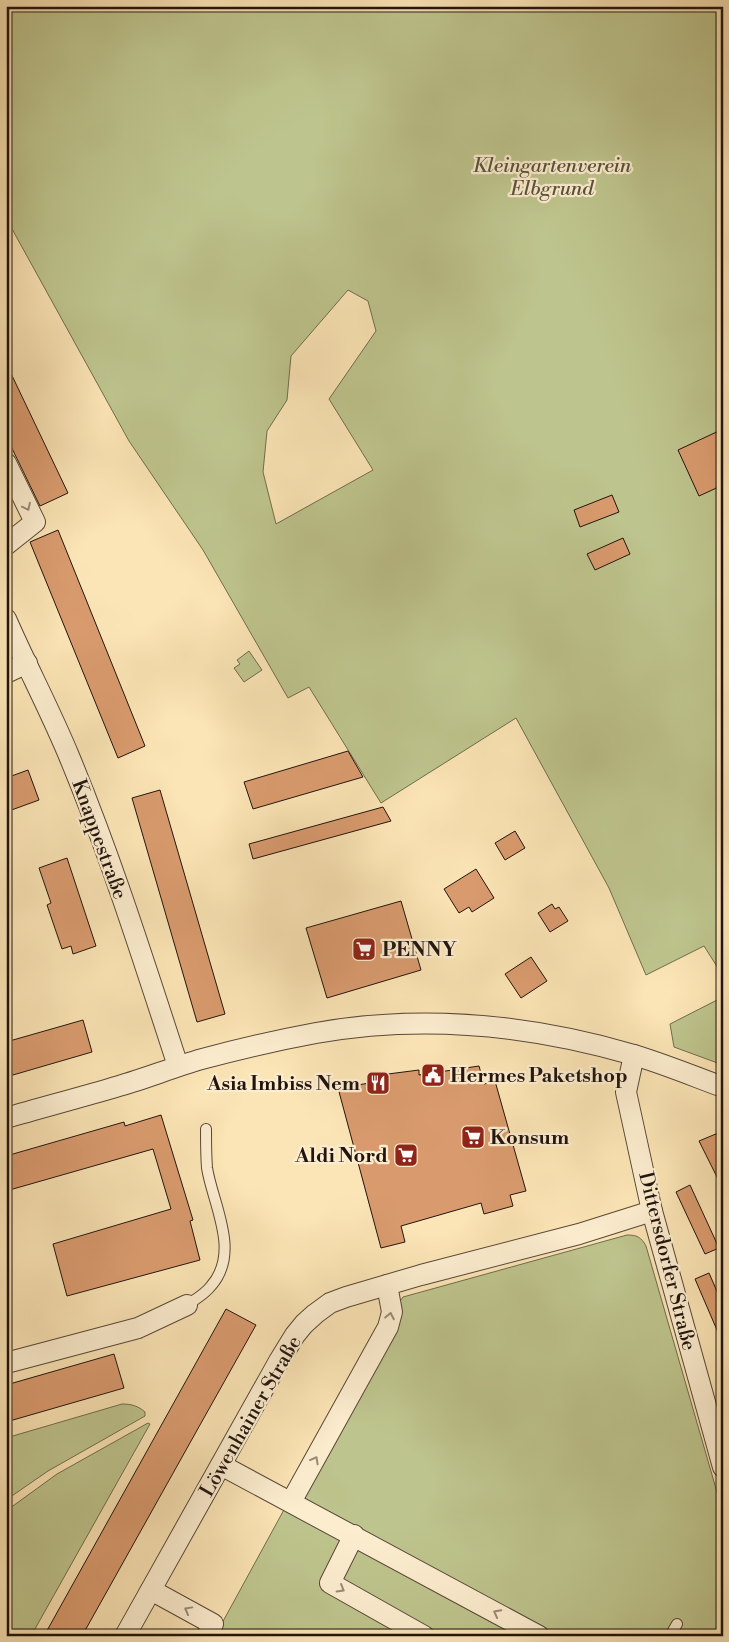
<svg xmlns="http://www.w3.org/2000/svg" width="729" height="1642" viewBox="0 0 729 1642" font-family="'Libre Bodoni',serif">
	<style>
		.green { fill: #bec48d; stroke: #706c4e; fill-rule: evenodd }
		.building { fill: #d99b6e; stroke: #21140f }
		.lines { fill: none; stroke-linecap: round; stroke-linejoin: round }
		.service-casing { stroke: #584838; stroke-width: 12 }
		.minor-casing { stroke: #584838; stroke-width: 22 }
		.service { stroke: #fcedcf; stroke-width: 10 }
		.minor { stroke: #fcedcf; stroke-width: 20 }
		.oneway { stroke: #998b79 }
		.labels { text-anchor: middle; stroke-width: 4.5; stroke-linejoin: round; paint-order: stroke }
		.park-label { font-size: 20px; font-style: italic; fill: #58523b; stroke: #fcedcf }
		.street-label { font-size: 20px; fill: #21140f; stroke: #fcedcf }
		.poi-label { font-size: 20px; font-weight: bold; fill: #21140f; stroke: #fcedcf; text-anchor: start }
	</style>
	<rect width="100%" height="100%" fill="#fbe4b5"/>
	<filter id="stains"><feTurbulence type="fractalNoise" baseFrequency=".004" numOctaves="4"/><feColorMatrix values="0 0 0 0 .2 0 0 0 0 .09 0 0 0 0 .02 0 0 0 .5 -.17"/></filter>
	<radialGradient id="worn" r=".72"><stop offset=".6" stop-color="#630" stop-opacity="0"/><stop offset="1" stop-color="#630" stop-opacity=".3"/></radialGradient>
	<g class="green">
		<path d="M6,6H723V976L704,946L646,975L609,888L516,718L381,803L309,687L288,698L203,550L129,441L6,218ZM348,290L368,301L376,331L329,399L373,470L276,524L263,472L267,431L287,400L291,356Z"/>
		<path d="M249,651L262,670L244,682L234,668L240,664L237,660Z"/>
		<path d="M723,997V1065L674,1047L670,1024Z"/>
		<path d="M627,1235C637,1235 641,1237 646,1246L723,1513V1636H215L392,1312L403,1297Z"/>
		<path d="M122,1404C132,1404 138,1406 145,1412V1416L48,1471L6,1500V1438Z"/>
		<path d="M148,1423L150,1424L31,1636H6V1511L57,1474Z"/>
	</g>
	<g class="building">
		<path d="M6,363L68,493L40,506L6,436Z"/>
		<path d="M723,429V485L699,496L678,450Z"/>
		<path d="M612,495L619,512L580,527L574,510Z"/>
		<path d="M58,530L145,746L118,758L30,542Z"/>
		<path d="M623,538L630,554L595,570L587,554Z"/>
		<path d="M348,751L363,777L253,809L244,782Z"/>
		<path d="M28,770L39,800L6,812V778Z"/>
		<path d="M160,790L225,1014L197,1022L132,798Z"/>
		<path d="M383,807L391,821L253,859L249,844Z"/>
		<path d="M515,831L525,848L505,860L495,843Z"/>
		<path d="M67,858L96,946L73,954L71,946L62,949L47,905L51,903L39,868Z"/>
		<path d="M476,869L494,898L472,912L469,907L459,913L444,889Z"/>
		<path d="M401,901L421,970L327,998L306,928Z"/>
		<path d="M552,904L555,909L559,907L568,921L550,932L538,913Z"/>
		<path d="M531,957L547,981L521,998L505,974Z"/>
		<path d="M83,1020L92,1052L6,1077V1042Z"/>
		<path d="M479,1066L484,1084L495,1081L526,1191L510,1195L513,1206L484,1214L481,1203L401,1226L405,1242L381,1248L338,1088L389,1080L388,1074L419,1070V1075Z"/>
		<path d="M161,1115L193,1220L190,1221L200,1260L67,1296L53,1244L171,1209L153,1149L6,1191V1156L124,1122L125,1126Z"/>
		<path d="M723,1131V1189L699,1141Z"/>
		<path d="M690,1185L719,1248L705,1254L676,1192Z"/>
		<path d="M709,1273L723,1305V1344L695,1279Z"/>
		<path d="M226,1309L256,1325L205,1416L82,1636H44Z"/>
		<path d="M114,1354L124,1388L6,1422V1385Z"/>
	</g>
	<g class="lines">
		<g class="service-casing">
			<g id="service">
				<path d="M187,1305C196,1299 205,1294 211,1286C241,1252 213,1205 207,1168C206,1155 206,1142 206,1129"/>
				<path d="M670,1636L677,1624"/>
			</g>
		</g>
		<g class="minor-casing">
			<g id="minor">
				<path d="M6,463L35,522L6,545"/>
				<path d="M6,619C26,665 50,710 69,756C111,857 144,962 178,1066"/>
				<path d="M6,673L27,663"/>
				<path d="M634,1055L626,1092L652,1211L723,1467"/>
				<path d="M6,1118C44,1107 82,1097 119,1086C147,1078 174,1067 202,1059C239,1049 278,1040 316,1033C422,1014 531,1025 634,1055C664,1064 693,1076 723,1087"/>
				<path d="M6,1363L138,1328L187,1305"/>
				<path d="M221,1465L539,1636"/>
				<path d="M291,1502L388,1327L392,1312L387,1285"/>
				<path d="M354,1535L330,1583L424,1636"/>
				<path d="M151,1590L213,1624L207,1636"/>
				<path d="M125,1636L279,1361L295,1335L304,1324L315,1314L330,1303L346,1297L421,1275L579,1234L652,1211"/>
			</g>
		</g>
		<use href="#service" class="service"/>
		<use href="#minor" class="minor"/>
	</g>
	<defs><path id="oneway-chevron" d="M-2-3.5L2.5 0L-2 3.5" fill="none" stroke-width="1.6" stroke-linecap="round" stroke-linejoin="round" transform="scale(1.25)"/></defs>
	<g class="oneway">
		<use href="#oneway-chevron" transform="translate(27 507) rotate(64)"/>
		<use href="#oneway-chevron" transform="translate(390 1316) rotate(-79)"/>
		<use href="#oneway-chevron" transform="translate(315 1460) rotate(-61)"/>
		<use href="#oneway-chevron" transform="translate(341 1589) rotate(30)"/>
		<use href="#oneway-chevron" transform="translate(188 1610) rotate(-151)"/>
		<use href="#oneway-chevron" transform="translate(497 1613) rotate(-152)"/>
	</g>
	<defs>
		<g id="supermarket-square" transform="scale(1.25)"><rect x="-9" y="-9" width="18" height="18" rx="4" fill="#8f2418" stroke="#fcedcf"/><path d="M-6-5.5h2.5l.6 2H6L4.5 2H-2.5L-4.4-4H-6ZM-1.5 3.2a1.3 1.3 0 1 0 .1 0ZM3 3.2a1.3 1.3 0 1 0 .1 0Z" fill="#fff"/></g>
		<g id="civic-square" transform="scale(1.25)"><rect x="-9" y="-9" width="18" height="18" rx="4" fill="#8f2418" stroke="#fcedcf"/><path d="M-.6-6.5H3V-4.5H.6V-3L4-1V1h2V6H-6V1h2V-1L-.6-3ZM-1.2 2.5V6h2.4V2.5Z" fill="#fff"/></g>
		<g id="restaurant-square" transform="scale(1.25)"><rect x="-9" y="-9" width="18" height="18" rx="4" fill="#8f2418" stroke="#fcedcf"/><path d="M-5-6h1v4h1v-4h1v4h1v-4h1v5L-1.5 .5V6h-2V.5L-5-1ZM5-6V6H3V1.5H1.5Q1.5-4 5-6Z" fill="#fff"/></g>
	</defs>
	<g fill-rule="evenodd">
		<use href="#supermarket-square" x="364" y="949"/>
		<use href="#civic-square" x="433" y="1075"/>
		<use href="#restaurant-square" x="378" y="1083"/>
		<use href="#supermarket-square" x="473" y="1137"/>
		<use href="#supermarket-square" x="406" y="1155"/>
	</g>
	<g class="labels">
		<g class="park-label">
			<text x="552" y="172">Kleingartenverein<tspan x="552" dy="23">Elbgrund</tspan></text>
		</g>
		<g class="street-label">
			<text transform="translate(100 839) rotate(70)" y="7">Knappestraße</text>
			<text transform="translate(668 1261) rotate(76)" y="7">Dittersdorfer Straße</text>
			<text transform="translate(250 1416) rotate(-60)" y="7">Löwenhainer Straße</text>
		</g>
		<g class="poi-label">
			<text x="382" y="956">PENNY</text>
			<text x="450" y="1082">Hermes Paketshop</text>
			<text x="360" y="1090" text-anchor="end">Asia Imbiss Nem</text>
			<text x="490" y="1144">Konsum</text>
			<text x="388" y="1162" text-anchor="end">Aldi Nord</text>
		</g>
	</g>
	<rect width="729" height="1642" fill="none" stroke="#fbe4b5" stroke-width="25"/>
	<rect x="8" y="8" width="714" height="1627" fill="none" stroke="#21140f" stroke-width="2.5"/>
	<rect x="12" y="12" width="704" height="1617" fill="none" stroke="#21140f"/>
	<rect width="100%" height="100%" filter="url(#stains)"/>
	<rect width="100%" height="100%" fill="url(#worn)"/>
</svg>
